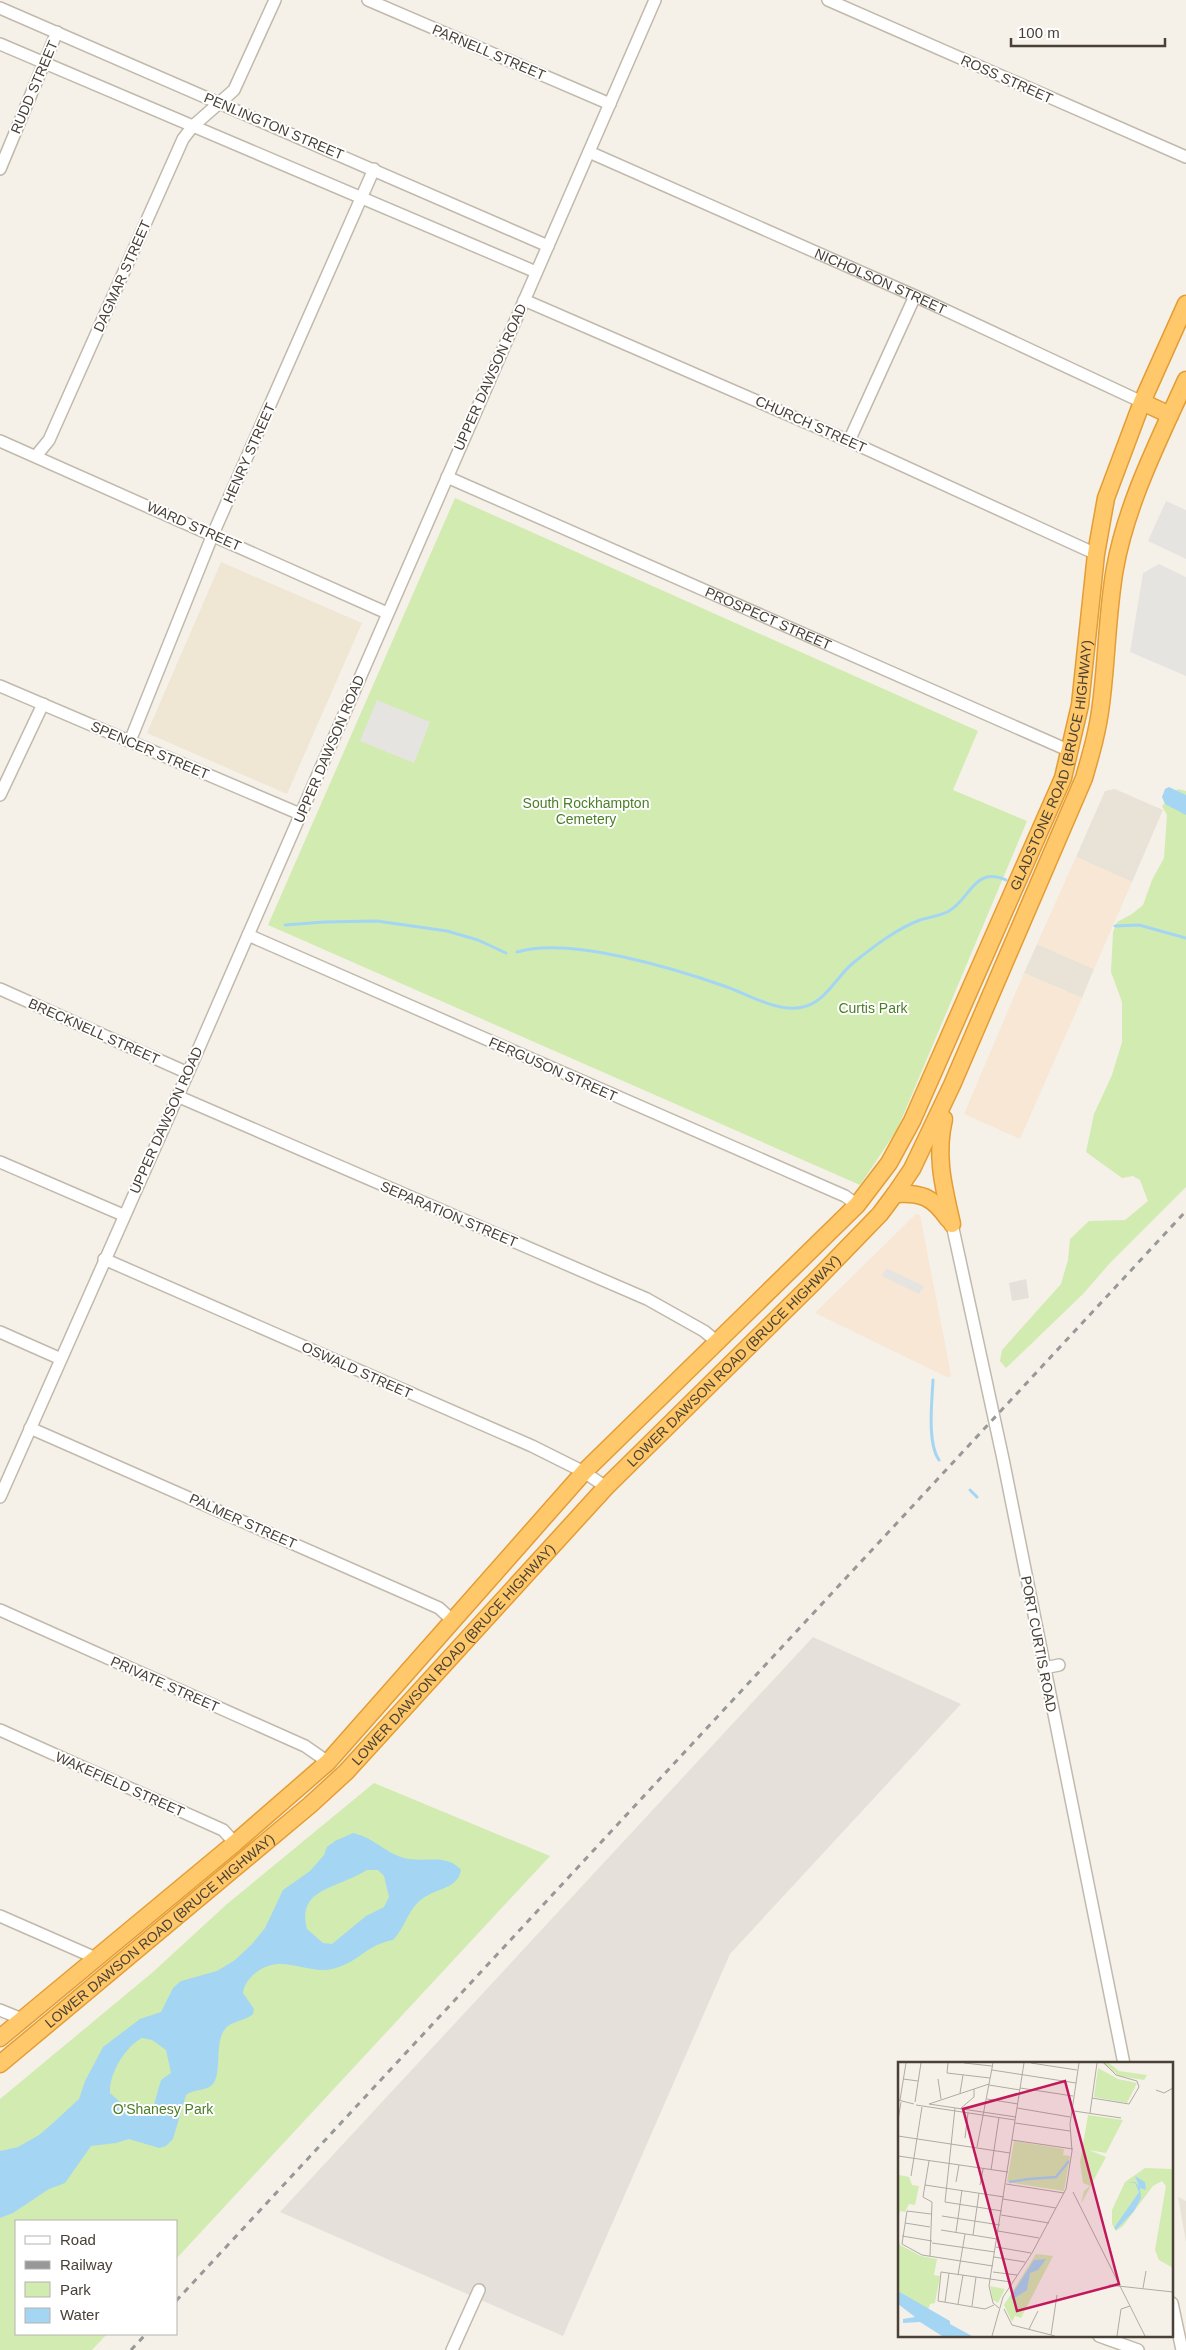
<svg xmlns="http://www.w3.org/2000/svg" width="1186" height="2350" viewBox="0 0 1186 2350" font-family="Arial,sans-serif">
	<style>
		.residential { fill: #e9e3d7 }
		.commercial { fill: #f7e7d4 }
		.industrial { fill: #e5e0da }
		.education { fill: #efe6d3 }
		.green { fill: #d2ebb1 }
		.parking { fill: #e6e4e1 }
		.water { fill: #a4d6f3; fill-rule: evenodd }
		.lines { fill: none; stroke-linecap: round; stroke-linejoin: round }
		.stream { stroke: #a4d6f3; stroke-width: 3 }
		.minor-casing { stroke: #c1b9ab; stroke-width: 14 }
		.highway-casing { stroke: #e49d34; stroke-width: 19 }
		.minor { stroke: #fff; stroke-width: 11 }
		.highway { stroke: #ffc86a; stroke-width: 16 }
		.rail { stroke: #989898; stroke-width: 3; stroke-dasharray: 6 6; stroke-linecap: butt }
		.labels { text-anchor: middle; stroke-width: 4; stroke-linejoin: round; paint-order: stroke }
		.street-label { font-size: 14px; fill: #494137; stroke: #fff }
		.park-label { font-size: 14px; fill: #4b7e27; stroke: #fff }
		.inset-river { fill: none; stroke: #a4d6f3; stroke-width: 2.5 }
		.inset-road { fill: none; stroke: #b0aba2; stroke-width: 1 }
		.view { fill: #c2185b; fill-opacity: 0.15; stroke: #c2185b; stroke-width: 2.5 }
		.inset-edge { fill: none; stroke: #494137; stroke-width: 2.5 }
	</style>
	<rect width="100%" height="100%" fill="#f5f1e9"/>
	<g class="residential">
		<path d="M1115,789L1163,810L1132,882L1076,857L1105,791Z"/>
		<path d="M1037,944L1094,969L1082,998L1024,973Z"/>
		<path d="M1178,2197L1186,2201V2242Z"/>
	</g>
	<g class="commercial">
		<path d="M1076,857L1132,882L1094,969L1037,944Z"/>
		<path d="M1024,973L1082,998L1020,1139L964,1114Z"/>
		<path d="M916,1214L920,1215L951,1375L949,1378L815,1313Z"/>
	</g>
	<g class="industrial">
		<path d="M1026,1279L1029,1298L1012,1301L1009,1283Z"/>
		<path d="M813,1637L961,1704L730,1954L563,2336L280,2212Z"/>
	</g>
	<path class="education" d="M221,562L362,623L287,794L147,733Z"/>
	<g class="green">
		<path d="M455,498L978,731L953,790L1027,821L897,1130L860,1185L268,925Z"/>
		<path d="M1178,789L1186,791V1187L1110,1263L1083,1294L1006,1368L1000,1361L1002,1350L1061,1284L1068,1260L1070,1239L1089,1221L1125,1220L1148,1201L1140,1180L1133,1176L1122,1178L1086,1152L1094,1114L1112,1075L1122,1042V1002L1111,972L1113,932L1117,922L1132,914L1143,905L1152,880L1164,858L1167,815L1162,806Z"/>
		<path d="M374,1783L550,1856L176,2259V2221H16V2334H107L92,2350H0V2099L153,1972L227,1904Z"/>
	</g>
	<g class="parking">
		<path d="M1166,501L1186,510V559L1148,541Z"/>
		<path d="M1159,564L1186,577V676L1130,652L1143,573Z"/>
		<path d="M377,700L430,722L414,763L360,741Z"/>
		<path d="M886,1268L924,1286L919,1294L882,1276Z"/>
	</g>
	<g class="water">
		<path d="M1169,787L1186,795V815L1165,804L1162,797L1165,789Z"/>
		<path d="M353,1833C374,1837 388,1856 409,1859C428,1862 447,1854 461,1870C458,1889 436,1888 422,1899C408,1909 405,1928 393,1940C367,1945 360,1960 339,1967C308,1979 281,1948 252,1976C247,1981 244,1986 243,1993L254,2009L253,2014C244,2022 230,2020 223,2032C215,2046 222,2076 212,2085C205,2091 194,2089 186,2095L173,2139L166,2146L159,2148L129,2139L116,2143L91,2146L65,2183L49,2189L13,2213L0,2218V2151L18,2147L39,2135L53,2123L79,2099L85,2081L103,2047L140,2019L161,2012L173,1988L181,1981L217,1971L235,1960L252,1944L265,1928L283,1890L310,1871L324,1855L327,1847L335,1841ZM367,1870H378L384,1876L389,1897L384,1907L366,1916L332,1944L323,1943L307,1929C298,1895 325,1890 349,1879C355,1877 361,1873 367,1870ZM142,2038L152,2040L166,2050L171,2073L161,2080L153,2108C136,2120 123,2104 110,2093C109,2074 125,2047 142,2038Z"/>
	</g>
	<g class="lines">
		<g class="stream">
			<path d="M285,925L324,922L377,921L447,931L478,940L506,953"/>
			<path d="M1115,926L1139,925L1186,938"/>
			<path d="M517,952C569,936 676,969 727,987C749,995 779,1013 803,1007C826,1002 836,977 853,963C873,947 896,929 920,920C930,917 940,916 949,911C971,898 974,866 1006,880"/>
			<path d="M933,1380C932,1401 927,1443 939,1460"/>
			<path d="M970,1490L977,1497"/>
		</g>
		<g class="minor-casing">
			<g id="minor">
				<path d="M368,0L610,104"/>
				<path d="M828,0L1186,157"/>
				<path d="M0,8L548,246"/>
				<path d="M0,44L536,272"/>
				<path id="s1" d="M589,152L915,296L1142,402"/>
				<path d="M0,169L57,32"/>
				<path d="M524,300L849,441L1096,554"/>
				<path d="M0,441L387,613"/>
				<path d="M849,441L915,296"/>
				<path d="M36,456L49,440L183,139L193,126L234,90L275,0"/>
				<path id="s2" d="M447,477L1070,751"/>
				<path d="M0,686L300,814"/>
				<path d="M130,741L213,534L374,169"/>
				<path d="M0,795L43,704"/>
				<path d="M248,935L845,1196L857,1205"/>
				<path d="M0,989L188,1073"/>
				<path d="M177,1096L647,1299L704,1331L716,1341"/>
				<path d="M0,1162L123,1215"/>
				<path d="M952,1224L1003,1459L1124,2064"/>
				<path d="M104,1259L532,1446L584,1472L606,1487"/>
				<path d="M0,1332L61,1359"/>
				<path d="M30,1428L412,1596L439,1608L452,1620"/>
				<path d="M0,1497L188,1073L655,0"/>
				<path d="M0,1610L305,1746L328,1762"/>
				<path d="M1044,1668L1059,1665"/>
				<path d="M0,1730L223,1830L235,1843"/>
				<path d="M0,1916L98,1959"/>
				<path d="M0,2010L22,2019"/>
				<path d="M1172,2303L1182,2350"/>
				<path d="M1099,2336L1138,2350"/>
				<path d="M452,2350L479,2290"/>
			</g>
		</g>
		<g class="highway-casing">
			<g id="highway">
				<path d="M1142,402L1170,415"/>
				<path d="M944,1119C935,1156 944,1189 952,1224"/>
				<path d="M895,1194C921,1192 933,1197 948,1219"/>
				<path id="s3" d="M0,2038L235,1843L328,1762L584,1472L857,1205L889,1163L912,1121L1063,778L1080,705L1096,554L1106,498L1142,402L1186,304"/>
				<path id="s4" d="M0,2064L310,1805L346,1772L606,1487L815,1281L880,1214L895,1194L912,1169L952,1085L1084,778C1091,754 1098,730 1101,704C1107,659 1107,613 1115,568C1127,502 1159,440 1186,380"/>
			</g>
		</g>
		<use href="#minor" class="minor"/>
		<use href="#highway" class="highway"/>
		<g class="rail">
			<path d="M176,2301L1186,1211"/>
			<path d="M131,2350L146,2334"/>
		</g>
	</g>
	<g class="labels">
		<g class="street-label">
			<text transform="translate(489 52) rotate(23)" y="5">PARNELL STREET</text>
			<text transform="translate(1007 79) rotate(24)" y="5">ROSS STREET</text>
			<text transform="translate(34 87) rotate(-67)" y="5">RUDD STREET</text>
			<text transform="translate(274 126) rotate(23)" y="5">PENLINGTON STREET</text>
			<text transform="translate(122 276) rotate(-66)" y="5">DAGMAR STREET</text>
			<text dy="5" stroke="none"><textPath href="#s1" startOffset="319">NICHOLSON STREET</textPath></text>
			<text transform="translate(490 377) rotate(-66)" y="5">UPPER DAWSON ROAD</text>
			<text transform="translate(811 424) rotate(24)" y="5">CHURCH STREET</text>
			<text transform="translate(249 453) rotate(-66)" y="5">HENRY STREET</text>
			<text transform="translate(194 526) rotate(24)" y="5">WARD STREET</text>
			<text dy="5" stroke="none"><textPath href="#s2" startOffset="351">PROSPECT STREET</textPath></text>
			<text transform="translate(329 749) rotate(-67)" y="5">UPPER DAWSON ROAD</text>
			<text transform="translate(150 750) rotate(23)" y="5">SPENCER STREET</text>
			<text dy="5" stroke="none"><textPath href="#s3" startOffset="1682">GLADSTONE ROAD (BRUCE HIGHWAY)</textPath></text>
			<text transform="translate(94 1031) rotate(24)" y="5">BRECKNELL STREET</text>
			<text transform="translate(553 1069) rotate(24)" y="5">FERGUSON STREET</text>
			<text transform="translate(166 1120) rotate(-66)" y="5">UPPER DAWSON ROAD</text>
			<text transform="translate(449 1214) rotate(23)" y="5">SEPARATION STREET</text>
			<text dy="5" stroke="none"><textPath href="#s4" startOffset="1018">LOWER DAWSON ROAD (BRUCE HIGHWAY)</textPath></text>
			<text transform="translate(357 1370) rotate(24)" y="5">OSWALD STREET</text>
			<text transform="translate(243 1521) rotate(24)" y="5">PALMER STREET</text>
			<text transform="translate(1039 1644) rotate(79)" y="5">PORT CURTIS ROAD</text>
			<text dy="5" stroke="none"><textPath href="#s4" startOffset="612">LOWER DAWSON ROAD (BRUCE HIGHWAY)</textPath></text>
			<text transform="translate(165 1684) rotate(24)" y="5">PRIVATE STREET</text>
			<text transform="translate(120 1784) rotate(24)" y="5">WAKEFIELD STREET</text>
			<text dy="5" stroke="none"><textPath href="#s4" startOffset="208">LOWER DAWSON ROAD (BRUCE HIGHWAY)</textPath></text>
		</g>
		<g class="park-label">
			<text x="586" y="808">South Rockhampton<tspan x="586" dy="16">Cemetery</tspan></text>
			<text x="873" y="1013">Curtis Park</text>
			<text x="163" y="2114">O'Shanesy Park</text>
		</g>
	</g>
	<g transform="translate(898 2062)">
		<rect width="275" height="275" fill="#f5f1e9"/>
		<path d="M204,1H211L221,9L249,13L246,18L221,14ZM200,6L220,17L239,21L229,41L196,35ZM190,53L225,58L208,91L191,88L208,95L183,142L186,129L192,124L185,121L182,100ZM116,79L166,87L165,93L172,94L166,129L109,120ZM247,106L275,107V206L261,198L257,188L268,124L264,119L255,124L225,164L218,169L214,162V148L227,120ZM1,113L11,115L14,123L21,124L17,143L11,142L7,150L2,149L0,159ZM0,176L2,183L23,194L39,197L36,213L42,214L37,241L32,242L30,248L0,229ZM138,192L155,194L123,256L117,254L114,260L106,243ZM92,224L107,227L100,241L95,238Z" fill="#d2ebb1"/>
		<path d="M237,114L247,120L248,128L242,126L243,136L236,149L218,168L216,166L241,130L237,121L230,120H237L241,124ZM148,197L140,208L132,211L129,228L114,238L113,234L136,198ZM0,229L52,259V262L74,274H44L22,260L5,261V257L17,255L0,242Z" fill="#a4d6f3"/>
		<path class="inset-river" d="M131,117L158,115L171,99M111,120L131,117"/>
		<path class="inset-road" d="M50,1L49,11L92,16M66,1L94,4M133,1L179,8M94,8L178,21M5,17L20,19M40,17L43,37M91,23L122,28M122,26L175,34M258,28L266,31L275,26M62,31L65,13M194,36L231,42L241,25L239,19L218,13L206,1M89,37L120,42M0,38L16,42M2,38L8,1M17,40L23,1M31,42L118,55M31,42L91,22M18,43L117,58M57,46L47,140L104,149M119,46L172,55M62,47L76,35V27M176,49L223,56M192,51L199,1M0,58L3,40M117,61L172,69M0,74L112,91M67,76L70,51M114,78L175,87M79,85L95,1M0,94L110,110M31,99L25,135L34,140L32,194M93,108L101,55M13,114L24,45M58,120L61,103M108,122L166,131M27,123L106,135M82,123L85,107M175,130L247,274M105,137L158,146M33,152L9,149L4,182L24,193L95,204M103,153L151,161M44,154L102,163M7,161L32,165M43,168L99,177M100,169L141,176M58,170L64,128M75,173L81,131M4,174L34,179M34,181L97,190M98,185L133,191M96,195L127,200M95,210L119,213M60,213L67,172M211,223L275,230M245,226L248,209M47,240L51,211M60,242L65,213M96,243L87,247L40,239L43,210L113,220M74,244L78,215M101,246L95,241L91,224L126,1M106,247L114,263L157,274M131,267L140,249M153,273L159,233M94,274L105,235L134,191L168,127L174,89L172,62L181,1M219,274L223,247L232,244"/>
		<path class="view" d="M167,19L221,222L119,249L65,47Z"/>
		<rect width="275" height="275" class="inset-edge"/>
	</g>
	<rect x="15" y="2220" width="162" height="115" fill="#ffffff" stroke="#b6b3af"/>
	<rect x="25" y="2236" width="25" height="8" fill="#ffffff" stroke="#b6b3af"/>
	<text x="60" y="2245" font-size="15" fill="#494137">Road</text>
	<rect x="25" y="2261" width="25" height="8" fill="#989898" stroke="#b6b3af"/>
	<text x="60" y="2270" font-size="15" fill="#494137">Railway</text>
	<rect x="25" y="2282" width="25" height="15" fill="#d2ebb1" stroke="#b6b3af"/>
	<text x="60" y="2295" font-size="15" fill="#494137">Park</text>
	<rect x="25" y="2308" width="25" height="15" fill="#a4d6f3" stroke="#b6b3af"/>
	<text x="60" y="2320" font-size="15" fill="#494137">Water</text>
	<path d="M1011 38v8h154v-8" fill="none" stroke="#494137" stroke-width="2.5"/>
	<text x="1018" y="38" font-size="15" fill="#494137" stroke="#ffffff" stroke-width="4" paint-order="stroke">100 m</text>
</svg>
